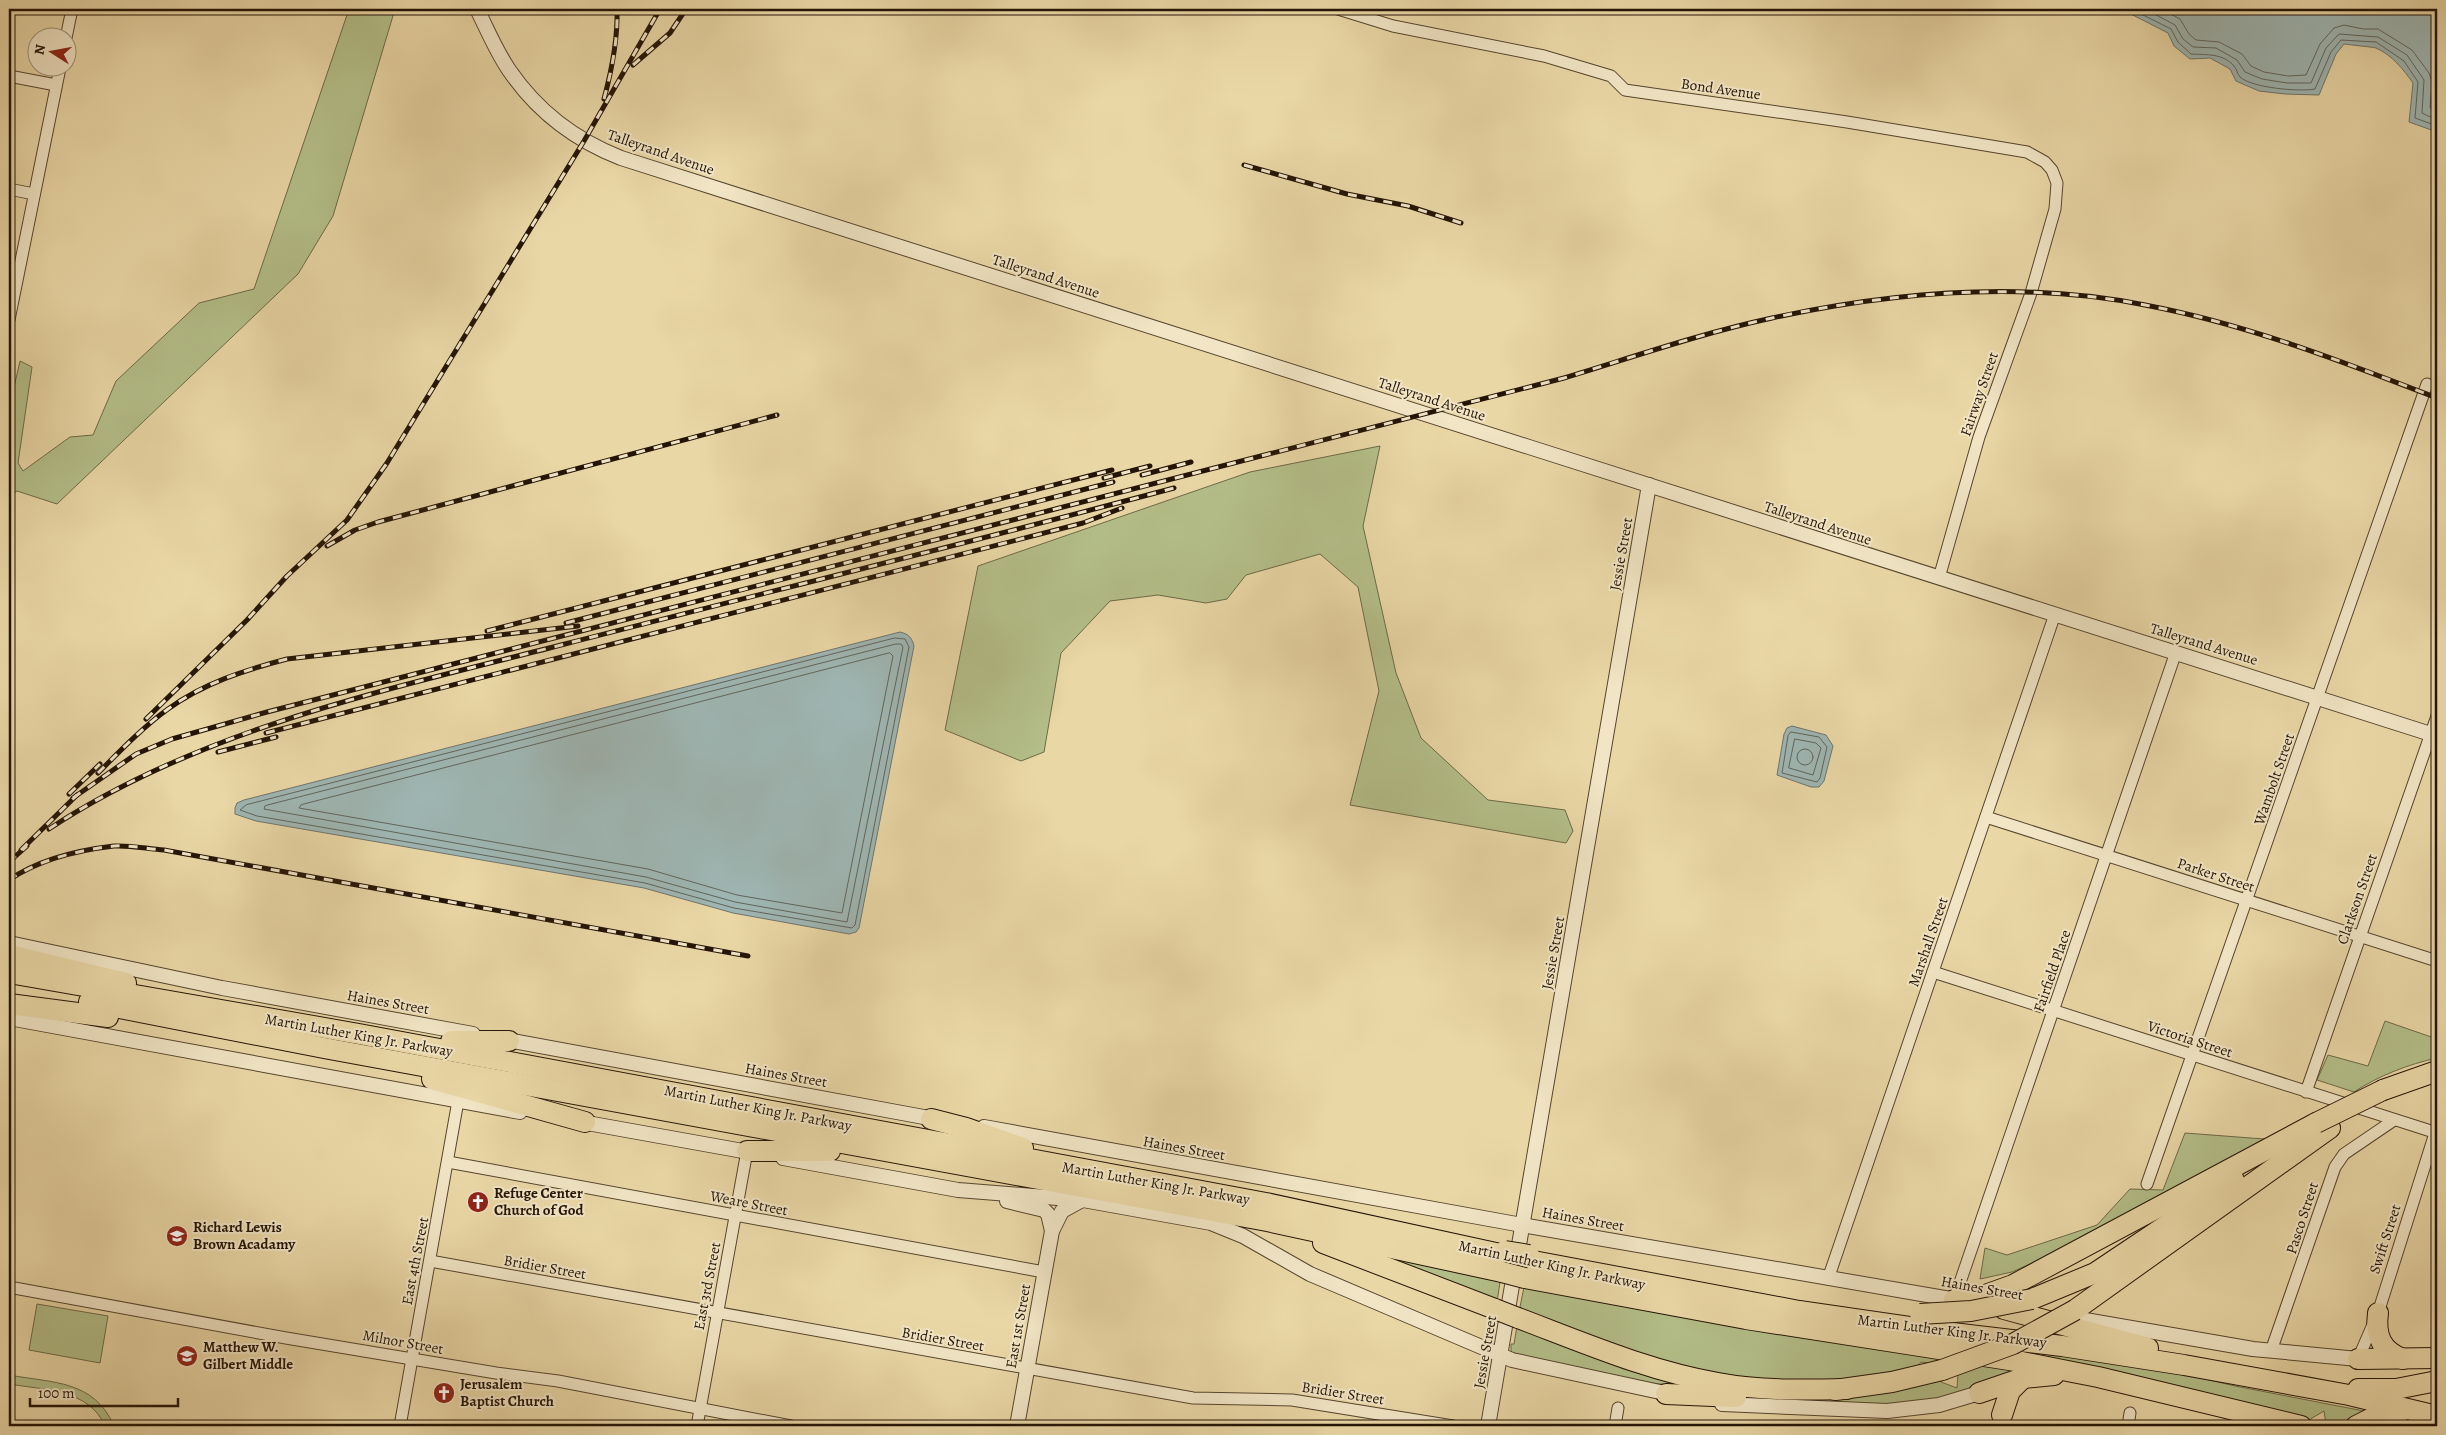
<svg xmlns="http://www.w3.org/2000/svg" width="2446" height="1435" viewBox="0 0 2446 1435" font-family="Alegreya,serif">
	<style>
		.green { fill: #b4bf89; stroke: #6c6a48 }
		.water { fill: #9eb6b3; stroke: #6d756e }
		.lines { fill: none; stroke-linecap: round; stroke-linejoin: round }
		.shore { stroke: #61655c; stroke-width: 1 }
		.minor-casing { stroke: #56452e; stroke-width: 13 }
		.tertiary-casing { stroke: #56452e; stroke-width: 16 }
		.motorway-casing { stroke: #241406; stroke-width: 22 }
		.minor { stroke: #f1e5c5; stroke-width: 11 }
		.tertiary { stroke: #f1e5c5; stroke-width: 14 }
		.motorway { stroke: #ead7a6; stroke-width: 20 }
		.rail-casing { stroke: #241406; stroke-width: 5 }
		.rail { stroke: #f1e5c5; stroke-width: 3; stroke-dasharray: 9; stroke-linecap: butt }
		.motorway-bridge-casing { stroke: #241406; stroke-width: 22; stroke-linecap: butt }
		.motorway-bridge { stroke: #ead7a6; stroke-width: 20 }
		.labels { text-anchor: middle; stroke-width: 4; stroke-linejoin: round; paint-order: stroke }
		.street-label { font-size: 15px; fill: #241406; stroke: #f1e5c5 }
		.poi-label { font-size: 15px; font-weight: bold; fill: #241406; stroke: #f1e5c5; text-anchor: start }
	</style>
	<rect width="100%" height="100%" fill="#ead7a6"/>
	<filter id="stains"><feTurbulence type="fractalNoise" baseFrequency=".004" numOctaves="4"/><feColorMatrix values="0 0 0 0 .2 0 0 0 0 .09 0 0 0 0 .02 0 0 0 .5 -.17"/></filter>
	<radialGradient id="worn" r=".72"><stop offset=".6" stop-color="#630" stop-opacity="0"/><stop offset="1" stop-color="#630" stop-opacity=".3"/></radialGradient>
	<g class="green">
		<path d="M349,9H395L333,216L298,274L57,504L17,491L9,496V409L20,361L32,367L18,463L23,471L70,437L93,435L116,381L199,303L254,289Z"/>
		<path d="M1380,446L1363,526L1396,673L1421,738L1488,800L1565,810L1573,831L1566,843L1350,805L1379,691L1358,587L1320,554L1246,575L1227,599L1206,603L1158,595L1110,601L1061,653L1044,752L1021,761L945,730L978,566L1250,472Z"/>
		<path d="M2385,1021L2437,1039V1058C2409,1064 2378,1076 2354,1092L2317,1080L2328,1055L2368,1066Z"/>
		<path d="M2185,1133L2264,1139L2097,1234L2012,1272L1980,1279L1985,1248L2007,1255L2097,1225L2130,1189L2163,1190Z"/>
		<path d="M1355,1247L1500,1282L1497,1302Z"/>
		<path d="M1524,1287L2017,1371L1987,1384L1909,1407L1801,1401L1840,1398L1941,1379V1382L1957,1388L1958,1374L1940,1364L1921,1362L1914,1371L1812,1385L1698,1375L1519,1312Z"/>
		<path d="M37,1304L108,1316L100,1363L29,1350Z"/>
		<path d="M1517,1326L1624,1369L1682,1386C1624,1381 1565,1373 1511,1352V1344H1514Z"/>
		<path d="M2025,1347L2136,1363L2235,1386L2364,1411L2343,1426L2326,1424L2324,1411L2307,1421L2014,1353Z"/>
		<path d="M9,1375C53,1383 94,1380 114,1426H105C89,1389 44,1390 9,1384Z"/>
	</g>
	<g class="water">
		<path d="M2106,9H2437V132L2409,122L2413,83C2403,69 2392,55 2376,48C2372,47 2351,45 2344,44L2336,54L2319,95L2285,94L2259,91L2236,81L2230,69L2210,58L2190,59L2174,46L2168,33L2127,12Z"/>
		<path d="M900,632C909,634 912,638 914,646L859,928L856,932L849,934L733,913L644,888L256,821L235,814V808L237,803L244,800Z"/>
		<path d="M1792,726L1826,735L1833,746L1824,781L1819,787H1811L1777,775L1784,734L1787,728Z"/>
	</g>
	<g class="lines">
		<g class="shore">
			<path d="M2131,9L2171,29L2178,42L2191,54C2206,55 2223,53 2234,66C2237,69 2237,74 2240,77C2252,88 2300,92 2315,89L2331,52L2341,40L2376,42L2404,61L2418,82L2415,118L2437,126"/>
			<path d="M2145,9L2175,25L2183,39L2193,47L2216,48L2237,60L2245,72L2262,79L2287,83H2311L2326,48L2339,34L2378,37L2407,55L2424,80L2422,113L2437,120"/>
			<path d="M2161,9L2180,19L2189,34L2196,40L2219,42L2242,54L2251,66L2264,72L2288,76L2306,75L2320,44L2334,28L2344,25L2363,29H2378L2412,50L2429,73L2432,82L2430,108L2437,112"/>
			<path d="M895,638L905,639L909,647L855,925L852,928L734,908L645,883L257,816L240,810L246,805Z"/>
			<path d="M896,644H901L903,647L847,922L735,902L646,877L264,809L265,806Z"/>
			<path d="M890,653L893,656L842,913L737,895L648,869L299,808L301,805Z"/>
			<path d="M1791,732L1819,737L1827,747L1820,778L1817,782L1782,773L1788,736Z"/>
			<path d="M1795,739L1816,743L1821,748L1813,775L1789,768Z"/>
			<circle cx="1805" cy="757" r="8"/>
		</g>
		<g class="minor-casing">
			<g id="minor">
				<path d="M1338,9L1393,26L1544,56L1611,76L1625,90L1847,122L2027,152L2045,162L2052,170L2057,183L2055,209L2031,293L1979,437L1939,578"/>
				<path d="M66,38L72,9"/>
				<path d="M9,76L56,85"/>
				<path d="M9,189L34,194"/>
				<path d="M9,320L60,68"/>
				<path d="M1986,817L2437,961"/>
				<path d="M1933,972L2437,1133"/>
				<path d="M2306,1092L2437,716"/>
				<path d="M448,1162L1044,1272"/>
				<path d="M2147,1184L2427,384"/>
				<path d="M430,1261L1193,1398L1292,1400L1453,1426"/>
				<path d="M1828,1279L2055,614"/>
				<path d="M9,1287L286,1338L496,1373L558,1381L791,1426"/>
				<path d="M1954,1300L2176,652"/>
				<path d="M2271,1351L2335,1167L2344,1154L2394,1120"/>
				<path d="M2358,1359L2378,1313L2437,1127"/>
				<path d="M400,1426L458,1101"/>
				<path d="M697,1426L747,1151"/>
				<path d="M1615,1426L1618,1408"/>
				<path d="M2128,1426L2130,1413"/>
			</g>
		</g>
		<g class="tertiary-casing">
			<g id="tertiary">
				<path d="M477,9C487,29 496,51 509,70C537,111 575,140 621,158C1226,352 1832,542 2437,736"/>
				<path d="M9,943L222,988L473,1034"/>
				<path d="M9,1018L520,1112"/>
				<path d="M502,1039L940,1120"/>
				<path d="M576,1121L754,1153"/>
				<path d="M984,1127L1522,1225L1962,1301"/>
				<path d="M783,1158L958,1190L1083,1200L1211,1223L1243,1236L1310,1274L1512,1360L1674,1395"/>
				<path d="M1007,1201L1044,1210L1048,1214L1052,1231"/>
				<path d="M2062,1316L2253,1349L2358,1359"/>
				<path d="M1722,1404L1887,1411L1939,1405L1979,1393"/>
				<path d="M1017,1426L1052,1231L1062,1211L1082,1200"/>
				<path d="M1488,1426L1649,485"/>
			</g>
		</g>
		<g class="motorway-casing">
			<g id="motorway">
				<path d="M9,955L126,983"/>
				<path d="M9,973L359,1034L1266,1203L1505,1255"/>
				<path d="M89,1002L324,1048L1267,1221L1502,1272"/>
				<path d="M9,1004L108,1017"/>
				<path d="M451,1041H509"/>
				<path d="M432,1079L585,1122"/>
				<path d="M2383,1090L2437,1071"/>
				<path d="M931,1119L966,1128L1023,1148"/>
				<path d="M747,1151H830"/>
				<path d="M1323,1243L1495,1309"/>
				<path d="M1528,1260L1799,1311L1944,1332L2062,1346L2184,1365L2349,1395L2437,1416"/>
				<path d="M1525,1278L1746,1319L2022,1362L2098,1377L2301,1426"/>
				<path d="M2032,1299L2095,1273L2234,1180"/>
				<path d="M1954,1300L1985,1295L2013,1285L2316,1123"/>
				<path d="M2004,1309L2148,1348"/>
				<path d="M2075,1310L2330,1128"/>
				<path d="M2378,1313C2375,1335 2381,1351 2403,1359"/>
				<path d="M1518,1318C1584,1343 1649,1371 1718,1383C1761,1391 1804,1390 1847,1389"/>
				<path d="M2358,1359L2437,1358"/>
				<path d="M2358,1389H2396L2437,1381"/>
				<path d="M1835,1390L1892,1382L1942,1370"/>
				<path d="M1979,1393L2023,1378L2054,1375"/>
				<path d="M1666,1394L1736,1397"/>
				<path d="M2002,1415L2010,1391L2023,1378"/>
				<path d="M2356,1426L2376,1416L2402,1411"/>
			</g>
		</g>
		<use href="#minor" class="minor"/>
		<use href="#tertiary" class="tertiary"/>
		<use href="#motorway" class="motorway"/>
		<g class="rail-casing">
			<g id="rail">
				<path d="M633,65L670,33L686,9"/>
				<path d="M604,99C612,69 618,40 617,9"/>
				<path d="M1244,165L1347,194L1408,206L1461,223"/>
				<path d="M1142,475L1191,462"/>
				<path d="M1104,478L1150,466"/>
				<path d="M327,546L355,530L378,522L777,415"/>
				<path d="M566,623L1113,482"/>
				<path d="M487,631L1112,470"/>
				<path d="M146,719L247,620L287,576L347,520L387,463L584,141L660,9"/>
				<path d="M266,733L1083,523L1122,508"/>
				<path d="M218,752L276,737"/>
				<path d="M98,773C120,751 143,727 168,709C204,683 245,670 287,659L578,626"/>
				<path d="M69,794L100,764"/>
				<path d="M73,798L136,754L172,739L267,712L1564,378C1633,357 1702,333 1772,318C1892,292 2024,281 2145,305C2246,324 2341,361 2437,398"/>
				<path d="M49,829C202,728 390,689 565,644C768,592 972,542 1174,488"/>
				<path d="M21,850L77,795"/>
				<path d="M9,862L27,846"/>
				<path d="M9,880C38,860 79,850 114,846C130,845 148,849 164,850L748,956"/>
			</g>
		</g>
		<use href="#rail" class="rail"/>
		<g class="motorway-bridge-casing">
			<g id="motorway-bridge">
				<path d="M2316,1123L2383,1090"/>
				<path d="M1505,1251L1529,1255"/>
				<path d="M1502,1272L1525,1278"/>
				<path d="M1495,1309L1518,1318"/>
				<path d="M1920,1314L1971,1311L2032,1299"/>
				<path d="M1942,1370L2013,1344L2075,1310"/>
			</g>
		</g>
		<use href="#motorway-bridge" class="motorway-bridge"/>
	</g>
	<defs>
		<g id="church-disc" transform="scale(1.125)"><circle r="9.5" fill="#8f2418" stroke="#f1e5c5"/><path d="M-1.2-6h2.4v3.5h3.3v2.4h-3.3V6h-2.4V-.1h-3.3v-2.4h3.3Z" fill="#fff"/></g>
		<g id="school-disc" transform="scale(1.125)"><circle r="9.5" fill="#8f2418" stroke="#f1e5c5"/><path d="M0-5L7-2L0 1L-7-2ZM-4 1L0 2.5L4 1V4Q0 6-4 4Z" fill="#fff"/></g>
	</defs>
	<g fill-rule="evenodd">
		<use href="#church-disc" x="478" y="1202"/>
		<use href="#school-disc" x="177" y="1236"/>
		<use href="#school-disc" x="187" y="1356"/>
		<use href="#church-disc" x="444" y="1393"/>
	</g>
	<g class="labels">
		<g class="street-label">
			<text transform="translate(1721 89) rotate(8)" y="5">Bond Avenue</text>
			<text transform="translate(661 152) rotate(19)" y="5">Talleyrand Avenue</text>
			<text transform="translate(1046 276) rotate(18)" y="5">Talleyrand Avenue</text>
			<text transform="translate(1979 394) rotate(-71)" y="5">Fairway Street</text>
			<text transform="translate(1432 399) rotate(18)" y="5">Talleyrand Avenue</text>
			<text transform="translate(1818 523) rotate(18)" y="5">Talleyrand Avenue</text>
			<text transform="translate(1621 554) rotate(-80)" y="5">Jessie Street</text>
			<text transform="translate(2204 644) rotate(17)" y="5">Talleyrand Avenue</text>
			<text transform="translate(2274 779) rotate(-71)" y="5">Wambolt Street</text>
			<text transform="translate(2216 875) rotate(18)" y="5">Parker Street</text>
			<text transform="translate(2357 899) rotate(-71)" y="5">Clarkson Street</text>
			<text transform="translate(1928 942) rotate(-71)" y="5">Marshall Street</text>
			<text transform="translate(1553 953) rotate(-80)" y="5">Jessie Street</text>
			<text transform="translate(2052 971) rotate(-71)" y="5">Fairfield Place</text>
			<text transform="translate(388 1002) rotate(10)" y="5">Haines Street</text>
			<text transform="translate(359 1035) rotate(10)" y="5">Martin Luther King Jr. Parkway</text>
			<text transform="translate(2190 1039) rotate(18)" y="5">Victoria Street</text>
			<text transform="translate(786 1075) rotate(10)" y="5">Haines Street</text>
			<text transform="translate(758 1108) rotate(11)" y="5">Martin Luther King Jr. Parkway</text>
			<text transform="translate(1184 1148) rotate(10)" y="5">Haines Street</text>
			<text transform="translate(1156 1183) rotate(10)" y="5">Martin Luther King Jr. Parkway</text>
			<text transform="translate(749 1203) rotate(11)" y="5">Weare Street</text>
			<text transform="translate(2302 1218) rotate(-72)" y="5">Pasco Street</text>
			<text transform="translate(1583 1219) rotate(10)" y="5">Haines Street</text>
			<text transform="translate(2385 1239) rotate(-72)" y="5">Swift Street</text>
			<text transform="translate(415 1261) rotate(-79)" y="5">East 4th Street</text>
			<text transform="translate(1552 1265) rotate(12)" y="5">Martin Luther King Jr. Parkway</text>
			<text transform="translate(545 1267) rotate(10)" y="5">Bridier Street</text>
			<text transform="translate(707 1286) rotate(-79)" y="5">East 3rd Street</text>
			<text transform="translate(1982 1288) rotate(10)" y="5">Haines Street</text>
			<text transform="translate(1018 1326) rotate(-80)" y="5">East 1st Street</text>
			<text transform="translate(1952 1331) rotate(7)" y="5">Martin Luther King Jr. Parkway</text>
			<text transform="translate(943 1339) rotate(10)" y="5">Bridier Street</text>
			<text transform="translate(403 1342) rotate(10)" y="5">Milnor Street</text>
			<text transform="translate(1485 1352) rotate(-80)" y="5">Jessie Street</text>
			<text transform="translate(1343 1393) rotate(9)" y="5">Bridier Street</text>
		</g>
		<g class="poi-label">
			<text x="494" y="1198">Refuge Center<tspan x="494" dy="17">Church of God</tspan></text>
			<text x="193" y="1232">Richard Lewis<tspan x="193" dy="17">Brown Acadamy</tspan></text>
			<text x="203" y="1352">Matthew W.<tspan x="203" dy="17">Gilbert Middle</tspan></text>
			<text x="460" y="1389">Jerusalem<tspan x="460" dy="17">Baptist Church</tspan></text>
		</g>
	</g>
	<rect width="2446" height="1435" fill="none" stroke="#ead7a6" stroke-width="30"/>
	<rect x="10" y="10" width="2426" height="1415" fill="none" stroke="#241406" stroke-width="2.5"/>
	<rect x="15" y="15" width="2416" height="1405" fill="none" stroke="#241406"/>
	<g transform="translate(52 52) rotate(281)"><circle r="24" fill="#f1e5c5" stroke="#9f9179"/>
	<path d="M0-4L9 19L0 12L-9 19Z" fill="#8f2418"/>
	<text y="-8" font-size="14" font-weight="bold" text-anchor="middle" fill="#241406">N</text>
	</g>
	<path d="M30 1398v8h148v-8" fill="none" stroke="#241406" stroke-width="2.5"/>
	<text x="38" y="1398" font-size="15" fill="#241406" stroke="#f1e5c5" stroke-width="4" paint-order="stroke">100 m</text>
	<rect width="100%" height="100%" filter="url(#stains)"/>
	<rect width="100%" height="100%" fill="url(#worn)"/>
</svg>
